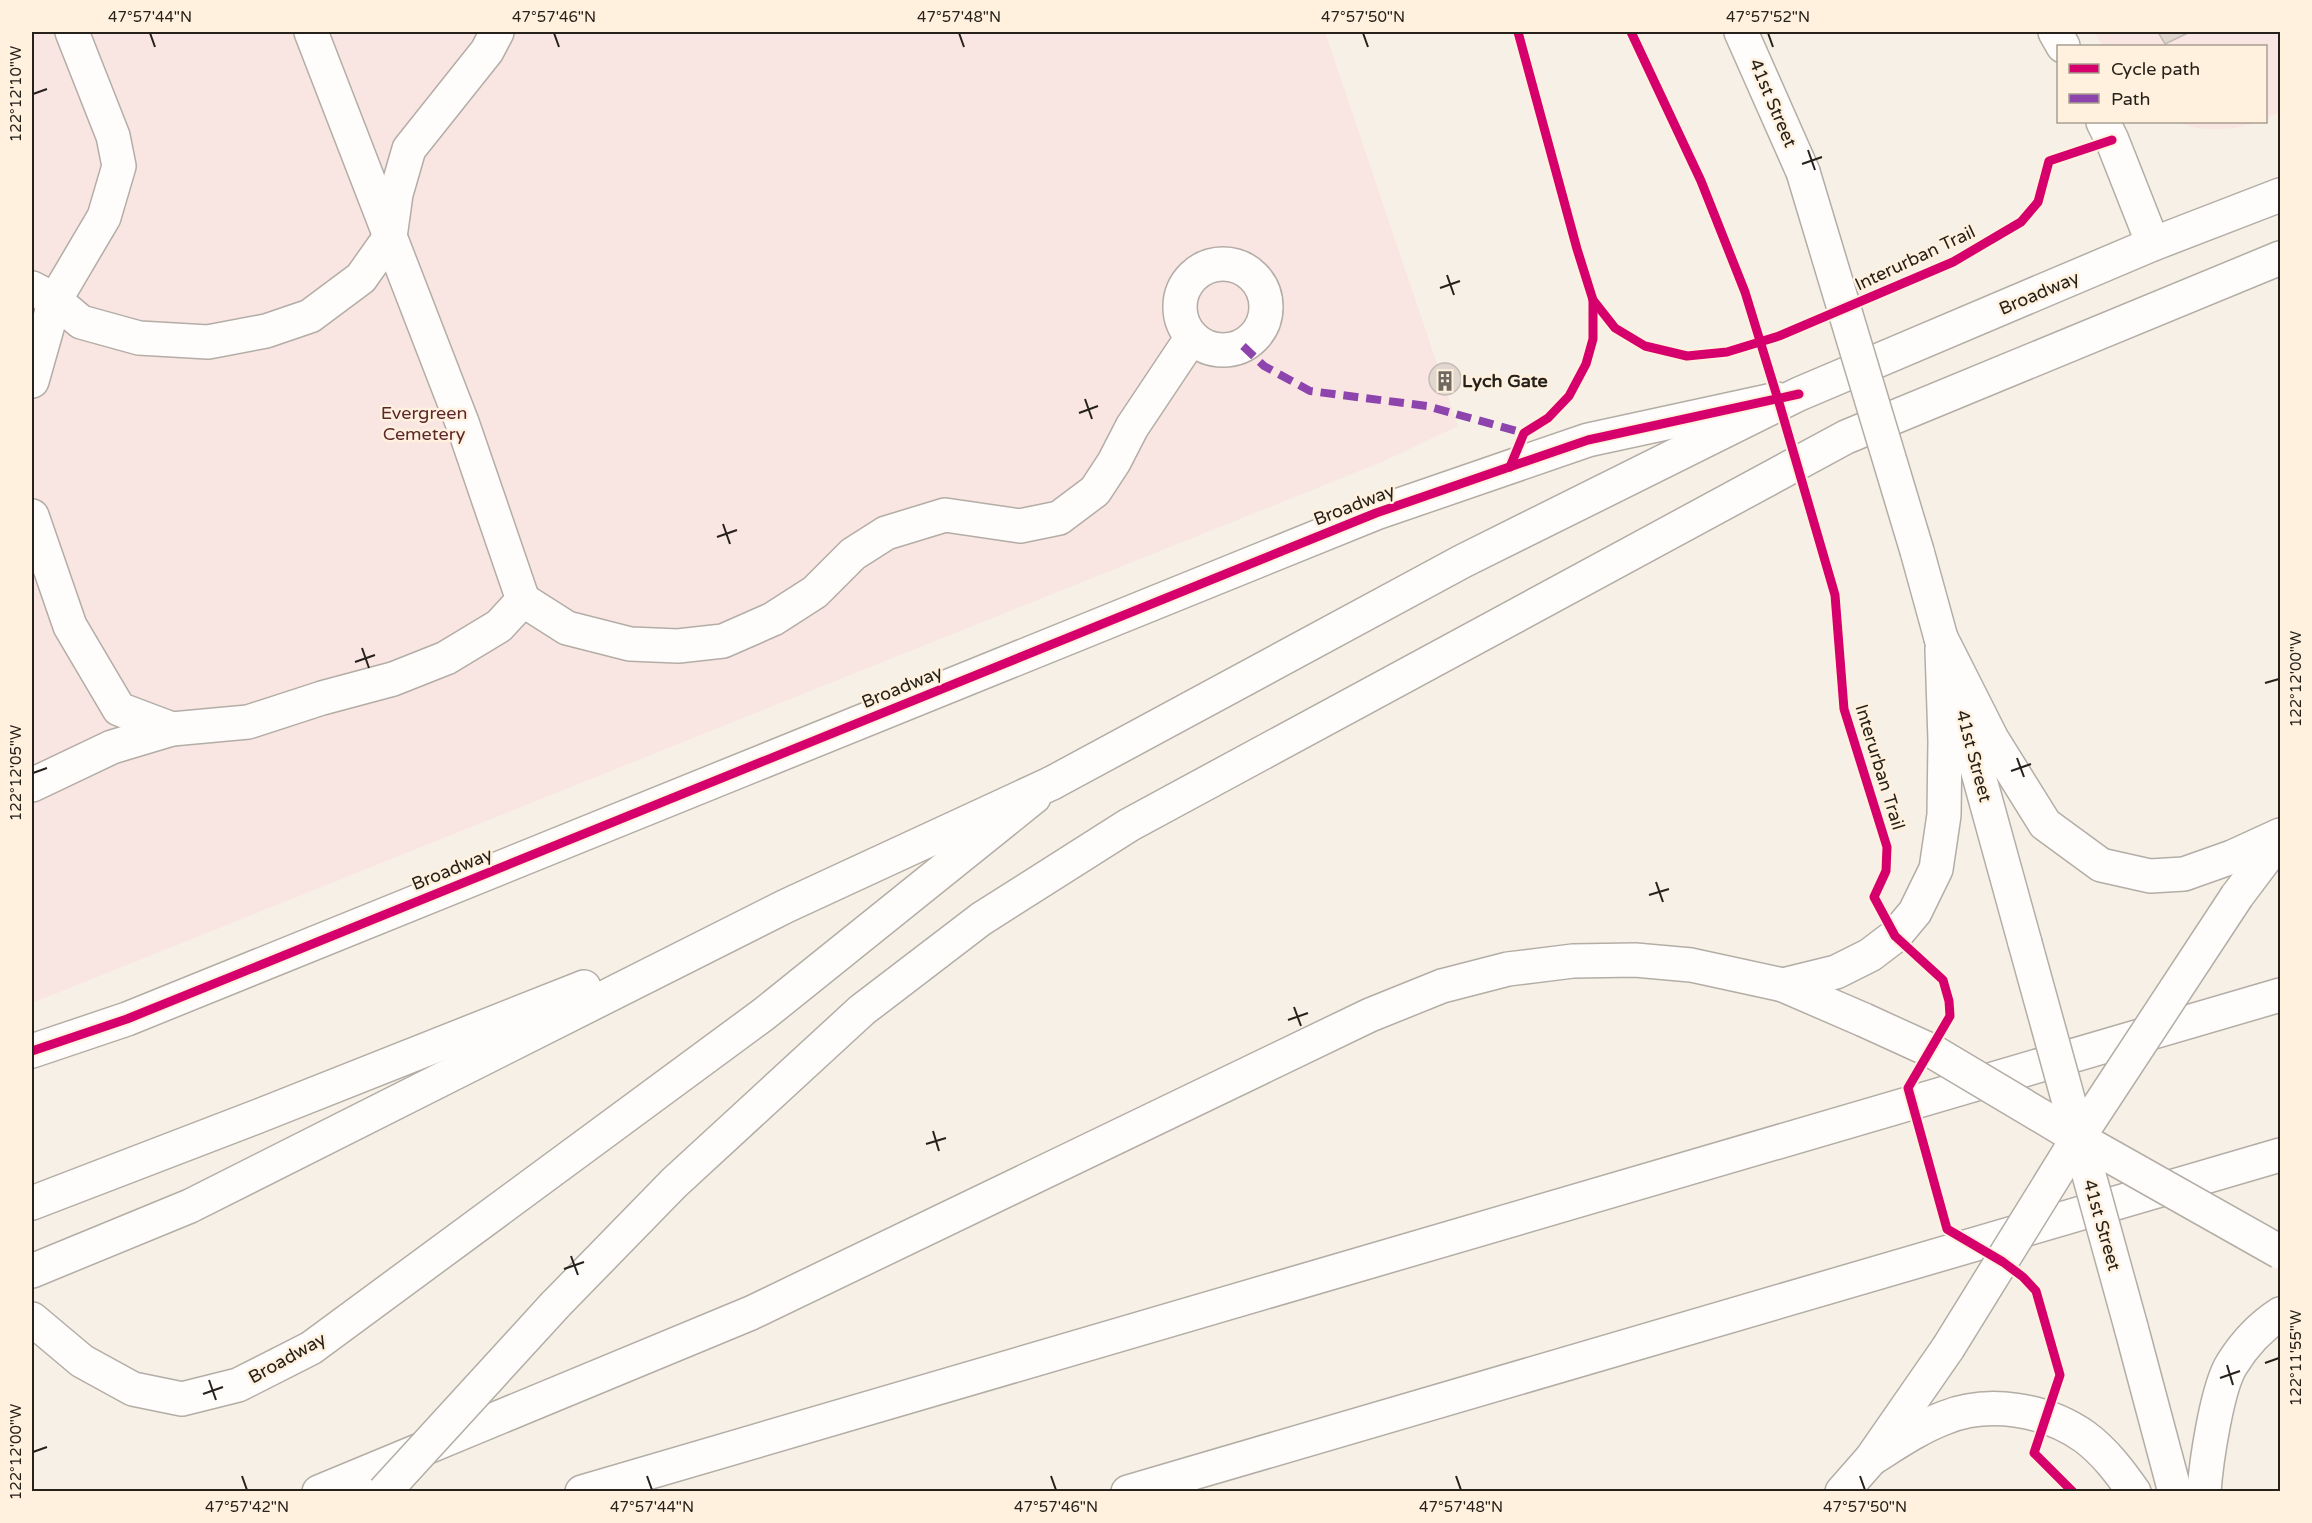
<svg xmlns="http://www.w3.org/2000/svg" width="2312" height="1523" viewBox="0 0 2312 1523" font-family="'Varela Round',sans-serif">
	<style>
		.green { fill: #f9e5e2 }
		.building { fill: #e2d7cf; stroke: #c3bbb5; stroke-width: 1.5 }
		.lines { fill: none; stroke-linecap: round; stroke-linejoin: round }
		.minor-casing { stroke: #b3ada6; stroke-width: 36 }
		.major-casing { stroke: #b3ada6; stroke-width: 36 }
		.highway-casing { stroke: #b3ada6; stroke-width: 36 }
		.minor { stroke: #fefdfb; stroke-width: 33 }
		.major { stroke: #fefdfb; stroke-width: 33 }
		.highway { stroke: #fefdfb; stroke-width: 33 }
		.major-bridge-casing { stroke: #b3ada6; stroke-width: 36; stroke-linecap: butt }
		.highway-bridge-casing { stroke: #b3ada6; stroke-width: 36; stroke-linecap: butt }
		.major-bridge { stroke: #fefdfb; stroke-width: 33 }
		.highway-bridge { stroke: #fefdfb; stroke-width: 33 }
		.quiet { stroke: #8e44ad; stroke-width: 8; stroke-dasharray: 15 8; stroke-linecap: butt }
		.cycleway-casing { stroke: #fff1de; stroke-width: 13 }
		.cycleway { stroke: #d6006c; stroke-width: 9 }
		.ticks { fill: none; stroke: #26211a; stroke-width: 2 }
		.labels { text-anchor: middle; stroke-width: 5; stroke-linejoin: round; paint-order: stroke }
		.street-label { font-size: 18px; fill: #26211a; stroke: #fff1de }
		.poi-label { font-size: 18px; font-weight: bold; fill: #26211a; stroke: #fff1de; text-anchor: start }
		.park-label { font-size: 18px; fill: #5b262c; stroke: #fff1de }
		.neatline { fill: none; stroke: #26211a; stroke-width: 2 }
		.ticks-label { font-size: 15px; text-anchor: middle; fill: #26211a }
	</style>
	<rect width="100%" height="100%" fill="#f7f0e6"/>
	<g class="green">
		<path d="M32,32H1325L1458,426L1384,461L32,1003Z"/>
		<path d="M2094,32H2280V112L2266,118V46H2103Z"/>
		<path d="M2177,122H2257C2232,131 2202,132 2177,122Z"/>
	</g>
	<g class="building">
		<path d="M2158,32H2190L2165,44Z"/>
		<circle cx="1445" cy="379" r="16"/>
	</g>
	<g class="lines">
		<g class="minor-casing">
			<g id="minor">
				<circle cx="1223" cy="307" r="43"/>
				<path d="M32,288L55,300L81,322L139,338L208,342L266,331L310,316L361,278L390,237L396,194L409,149L487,51L497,32"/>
				<path d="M32,381L55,300L104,217L119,166L113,136L72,32"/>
				<path d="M32,516L70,626L119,709L172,729"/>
				<path d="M523,600L567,628L630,644L678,646L723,641L773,619L815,592L853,554L886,533L945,515L1020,526L1059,518L1095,491L1114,462L1132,427L1192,337"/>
				<path d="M32,785L112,747L172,729L248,722L322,698L393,679L446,658L499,626L523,600L463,425L311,32"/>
				<path d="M32,1051L127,1019L1376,513L1588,440L1777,399"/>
				<path d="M32,1319L82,1361L133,1389L182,1399L238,1385L311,1348L764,1014L1034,797"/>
			</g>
		</g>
		<g class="major-casing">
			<g id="major">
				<path d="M1741,32L1803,172"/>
				<path d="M2055,32L2063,46"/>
				<path d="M2103,122L2112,140L2153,244"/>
				<path d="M1917,551L2025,943"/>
				<path d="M1052,783L1463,561L1799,394L2153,244L2280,195"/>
				<path d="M2131,1327L2175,1492"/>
			</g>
		</g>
		<g class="highway-casing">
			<g id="highway">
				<path d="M1941,638L1992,739L2045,824L2101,865L2150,876L2184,874L2232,857L2280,835"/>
				<path d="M2237,896L2280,839"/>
				<path d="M1783,985L1836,972L1870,955L1895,936L1915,912L1936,869L1944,815L1945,741L1942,649"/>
				<path d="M32,1203L256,1117L584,987"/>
				<path d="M32,1271L190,1206L786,906L1052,783"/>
				<path d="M555,1305L674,1183L862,1010L981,919L1129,825L1846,437L2280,258"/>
				<path d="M1871,1459C1895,1444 1918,1428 1944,1418C1988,1400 2046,1409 2085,1437C2105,1452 2120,1472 2134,1492"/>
				<path d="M319,1492L751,1313L1370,1015L1442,986L1508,969L1573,961L1635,960L1691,965L1783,985L1864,1020"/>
				<path d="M582,1492L2280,995"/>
				<path d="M1128,1492L2280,1155"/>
				<path d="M1842,1492L1871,1459L1948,1348"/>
				<path d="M2204,1492C2206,1463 2217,1387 2232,1364C2245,1343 2260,1327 2280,1314"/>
			</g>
		</g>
		<use href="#minor" class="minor"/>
		<use href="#major" class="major"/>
		<use href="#highway" class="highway"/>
		<g class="major-bridge-casing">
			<g id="major-bridge">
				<path d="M1803,172L1917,551"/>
				<path d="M2025,943L2131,1327"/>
			</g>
		</g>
		<g class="highway-bridge-casing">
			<g id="highway-bridge">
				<path d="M1864,1020L1932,1051L2078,1138L2280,1252"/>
				<path d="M1948,1348L2078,1138L2237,896"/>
				<path d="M384,1492L555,1305"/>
			</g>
		</g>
		<use href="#major-bridge" class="major-bridge"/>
		<use href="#highway-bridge" class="highway-bridge"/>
		<path class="quiet" d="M1243,346L1264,366L1310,391L1427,406L1524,433"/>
		<g class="cycleway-casing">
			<g id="cycleway">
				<path d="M1631,32L1701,181L1745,292L1780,406L1835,595L1844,709L1887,847L1886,871L1874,897L1895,936L1943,980L1949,1001L1950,1016L1908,1088L1947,1229L2003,1262L2023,1277L2036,1291L2060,1375L2034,1453L2073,1492"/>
				<path d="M1593,300L1615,328L1645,346L1687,356L1727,352L1779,336L1953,262L2021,222L2038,202L2049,161L2112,140"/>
				<path d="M1510,467L1524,433L1548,418L1569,396L1586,364L1593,339V300L1577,249L1518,32"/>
				<path d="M32,1051L127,1019L1376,513L1588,440L1799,394"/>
			</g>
		</g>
		<use href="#cycleway" class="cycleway"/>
	</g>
	<path class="ticks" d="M150,33L155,47M554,33L559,47M959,33L964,47M1363,33L1368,47M1768,33L1773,47M33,94L47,89M1808,150L1815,170M1802,164L1822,157M1447,275L1454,295M1440,288L1460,281M1085,399L1092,419M1079,413L1098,406M723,524L730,544M717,537L737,530M362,648L369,668M355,662L375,655M2265,683L2279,679M2017,758L2024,777M2011,771L2031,764M33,773L47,768M1656,882L1663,902M1649,895L1669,889M1294,1007L1301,1026M1288,1020L1308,1013M933,1131L939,1151M926,1144L946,1138M571,1256L578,1275M564,1269L584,1262M2265,1363L2279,1358M2227,1365L2233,1385M2220,1378L2240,1371M209,1380L216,1400M203,1394L223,1387M33,1452L47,1447M242,1476L247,1490M647,1476L652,1490M1051,1476L1056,1490M1456,1476L1461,1490M1860,1476L1865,1490"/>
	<defs>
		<g id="building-bare" transform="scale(1.62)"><path d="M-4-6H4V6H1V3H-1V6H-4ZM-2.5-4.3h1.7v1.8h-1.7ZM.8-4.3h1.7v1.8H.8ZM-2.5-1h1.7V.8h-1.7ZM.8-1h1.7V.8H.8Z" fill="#6f6961" stroke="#fff1de" stroke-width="2.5" paint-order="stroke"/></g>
	</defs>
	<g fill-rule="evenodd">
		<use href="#building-bare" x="1445" y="381"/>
	</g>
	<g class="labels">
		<g class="street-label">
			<text transform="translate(1773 103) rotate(67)" y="6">41st Street</text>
			<text transform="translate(1915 258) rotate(-25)" y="6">Interurban Trail</text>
			<text transform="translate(2039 293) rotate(-23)" y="6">Broadway</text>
			<text transform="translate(1354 505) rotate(-21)" y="6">Broadway</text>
			<text transform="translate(902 687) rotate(-22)" y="6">Broadway</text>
			<text transform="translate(1974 756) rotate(75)" y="6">41st Street</text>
			<text transform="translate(1880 767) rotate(73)" y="6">Interurban Trail</text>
			<text transform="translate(452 869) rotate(-22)" y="6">Broadway</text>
			<text transform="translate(2102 1225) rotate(74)" y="6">41st Street</text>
			<text transform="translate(287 1358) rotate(-29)" y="6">Broadway</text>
		</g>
		<g class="poi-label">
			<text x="1462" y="387">Lych Gate</text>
		</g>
		<g class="park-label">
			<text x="424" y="419">Evergreen<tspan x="424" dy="21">Cemetery</tspan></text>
		</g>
	</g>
	<rect width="2312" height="1523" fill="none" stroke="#fff1de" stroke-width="66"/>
	<rect x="2057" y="45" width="210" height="78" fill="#fff1de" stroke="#a89e90" stroke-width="1.5"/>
	<rect x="2069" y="64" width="30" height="9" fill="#d6006c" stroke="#a89e90" stroke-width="1.5"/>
	<text x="2111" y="75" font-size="18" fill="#26211a">Cycle path</text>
	<rect x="2069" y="94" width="30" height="9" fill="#8e44ad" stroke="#a89e90" stroke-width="1.5"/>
	<text x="2111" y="105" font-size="18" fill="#26211a">Path</text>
	<rect x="33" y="33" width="2246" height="1457" class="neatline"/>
	<g class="ticks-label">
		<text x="150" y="22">47°57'44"N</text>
		<text x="554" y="22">47°57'46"N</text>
		<text x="959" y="22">47°57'48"N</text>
		<text x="1363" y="22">47°57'50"N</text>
		<text x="1768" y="22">47°57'52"N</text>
		<text transform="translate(16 94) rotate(-90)" y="5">122°12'10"W</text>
		<text transform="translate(2296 679) rotate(-90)" y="5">122°12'00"W</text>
		<text transform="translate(16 773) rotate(-90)" y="5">122°12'05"W</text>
		<text transform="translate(2296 1358) rotate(-90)" y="5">122°11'55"W</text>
		<text transform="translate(16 1452) rotate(-90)" y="5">122°12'00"W</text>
		<text x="247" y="1512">47°57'42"N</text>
		<text x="652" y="1512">47°57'44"N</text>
		<text x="1056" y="1512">47°57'46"N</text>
		<text x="1461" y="1512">47°57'48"N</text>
		<text x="1865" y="1512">47°57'50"N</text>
	</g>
</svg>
